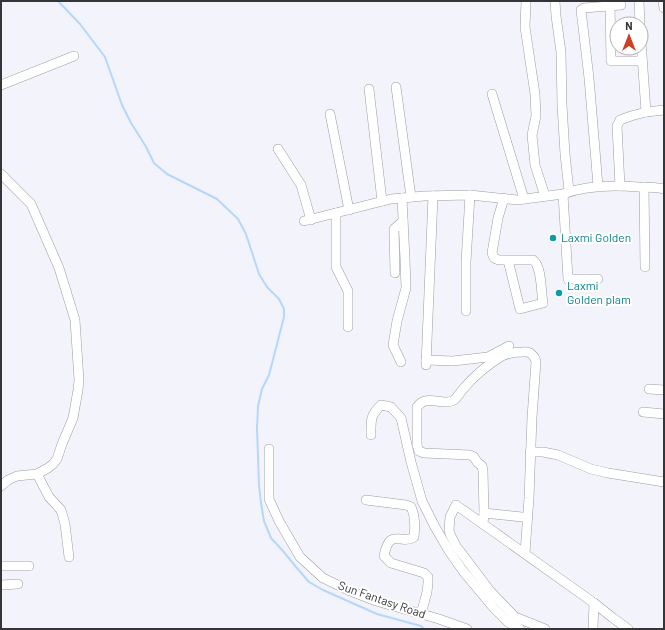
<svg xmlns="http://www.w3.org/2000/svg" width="665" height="630" viewBox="0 0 665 630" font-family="Barlow,sans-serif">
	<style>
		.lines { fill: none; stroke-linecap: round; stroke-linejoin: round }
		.stream { stroke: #b5d7fb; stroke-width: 2 }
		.minor-casing { stroke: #9c9da4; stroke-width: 10 }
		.minor { stroke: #fff; stroke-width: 9 }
		.culture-dot { fill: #0f9aa8; stroke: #fff; stroke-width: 1.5 }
		.labels { text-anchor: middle; stroke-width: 4; stroke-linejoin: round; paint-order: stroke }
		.culture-label { font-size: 12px; fill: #0d838f; stroke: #fff; text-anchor: start }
		.street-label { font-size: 12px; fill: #353538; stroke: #fff }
	</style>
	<rect width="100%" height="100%" fill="#f3f4fb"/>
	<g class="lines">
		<path class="stream" d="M58,1L80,24L105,57L122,105L131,123L145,145L154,163L167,174L217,199L238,219L246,234L259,274L267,287L279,299L284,309V317L269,375L262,389L258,406L257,428L259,486L261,503L264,521L271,538L283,551L296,567L309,582L323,590L377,614L421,626L424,629"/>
		<g class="minor-casing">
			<g id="minor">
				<path d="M526,1L525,27L535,94L536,116L532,135L535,165L545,196"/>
				<path d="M555,1L556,16L561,52L562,105L565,154L569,191"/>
				<path d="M610,1L611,61H642"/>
				<path d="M639,1L640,24"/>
				<path d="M663,1L664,8"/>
				<path d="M641,41L646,112L664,110"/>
				<path d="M1,85L74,56"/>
				<path d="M396,87L411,197"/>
				<path d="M369,89L382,201"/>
				<path d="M492,94L524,199"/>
				<path d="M330,114L349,210"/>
				<path d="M278,149L301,185L311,220"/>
				<path d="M1,174L31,204L59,268L75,320L79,380L78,390L73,418L62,444L57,459L53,464L48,468L37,474L17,476L8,480L1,486"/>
				<path d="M598,186L589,78L581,10L584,8L621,5"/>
				<path d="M620,186L617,126L620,120L631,116L646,112"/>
				<path d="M644,187L645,267"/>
				<path d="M563,194L568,279H598"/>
				<path d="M504,198L498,218L492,253L494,258L499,260H533C542,266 541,293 543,303L520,309L508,260"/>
				<path d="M336,213V267L348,291V327"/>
				<path d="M304,221L391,199L424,196L470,195L517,200L563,194C587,185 613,185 639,187C647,187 656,187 664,189"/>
				<path d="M395,273L394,229L403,221"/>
				<path d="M466,311V262L470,195"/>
				<path d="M426,360L453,361L488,357L509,346"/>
				<path d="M401,362L393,345L397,321L406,288L405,259L402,198"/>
				<path d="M426,365L433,196"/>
				<path d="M649,389L664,390"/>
				<path d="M643,412L664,414"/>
				<path d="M371,435C371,420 370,416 381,405L391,407L401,418L411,462L422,501L435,527L449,551L463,571L493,607L508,622L520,629"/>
				<path d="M269,449V499L279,521L300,557L323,578L348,590L376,601L439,619L467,629"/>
				<path d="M530,452H543L558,455L591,469L608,473L664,482"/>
				<path d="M37,474L49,497L61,510L65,524L69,557"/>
				<path d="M366,500L406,505L411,507C415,515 415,528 414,537C401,546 390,526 384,556L391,563L424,573L428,577V583L427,592L421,614"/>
				<path d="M484,513L522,517"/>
				<path d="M483,524L456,505L450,517L449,530L450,534L456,546L490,591L515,617L545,629"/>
				<path d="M525,553L529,498L532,417L536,362C535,356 530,351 523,352C517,352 508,353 502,356C489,364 474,376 464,388C461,391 458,397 454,400C444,407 426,393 417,407V445L419,451L424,453L470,455L474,457L477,462L482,466L483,471L484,513L483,524L594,603L613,618L628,629"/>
				<path d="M1,566H29"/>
				<path d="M1,585L18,584"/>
				<path d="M593,629L594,603"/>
			</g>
		</g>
		<use href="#minor" class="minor"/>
	</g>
	<g class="culture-dot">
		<circle cx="553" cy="238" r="4"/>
		<circle cx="559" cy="293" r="4"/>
	</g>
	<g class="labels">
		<g class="culture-label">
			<text x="561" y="242">Laxmi Golden</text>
			<text x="567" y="290">Laxmi<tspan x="567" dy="14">Golden plam</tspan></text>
		</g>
		<g class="street-label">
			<text transform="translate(382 600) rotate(19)" y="4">Sun Fantasy Road</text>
		</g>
	</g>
	<rect width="665" height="630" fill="none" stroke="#353538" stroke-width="4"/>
	<g transform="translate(629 36)"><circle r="19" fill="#ffffff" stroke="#aeaeaf"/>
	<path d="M0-3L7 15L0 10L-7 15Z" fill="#cc4124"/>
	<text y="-6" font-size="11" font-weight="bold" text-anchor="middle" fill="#353538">N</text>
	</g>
</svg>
